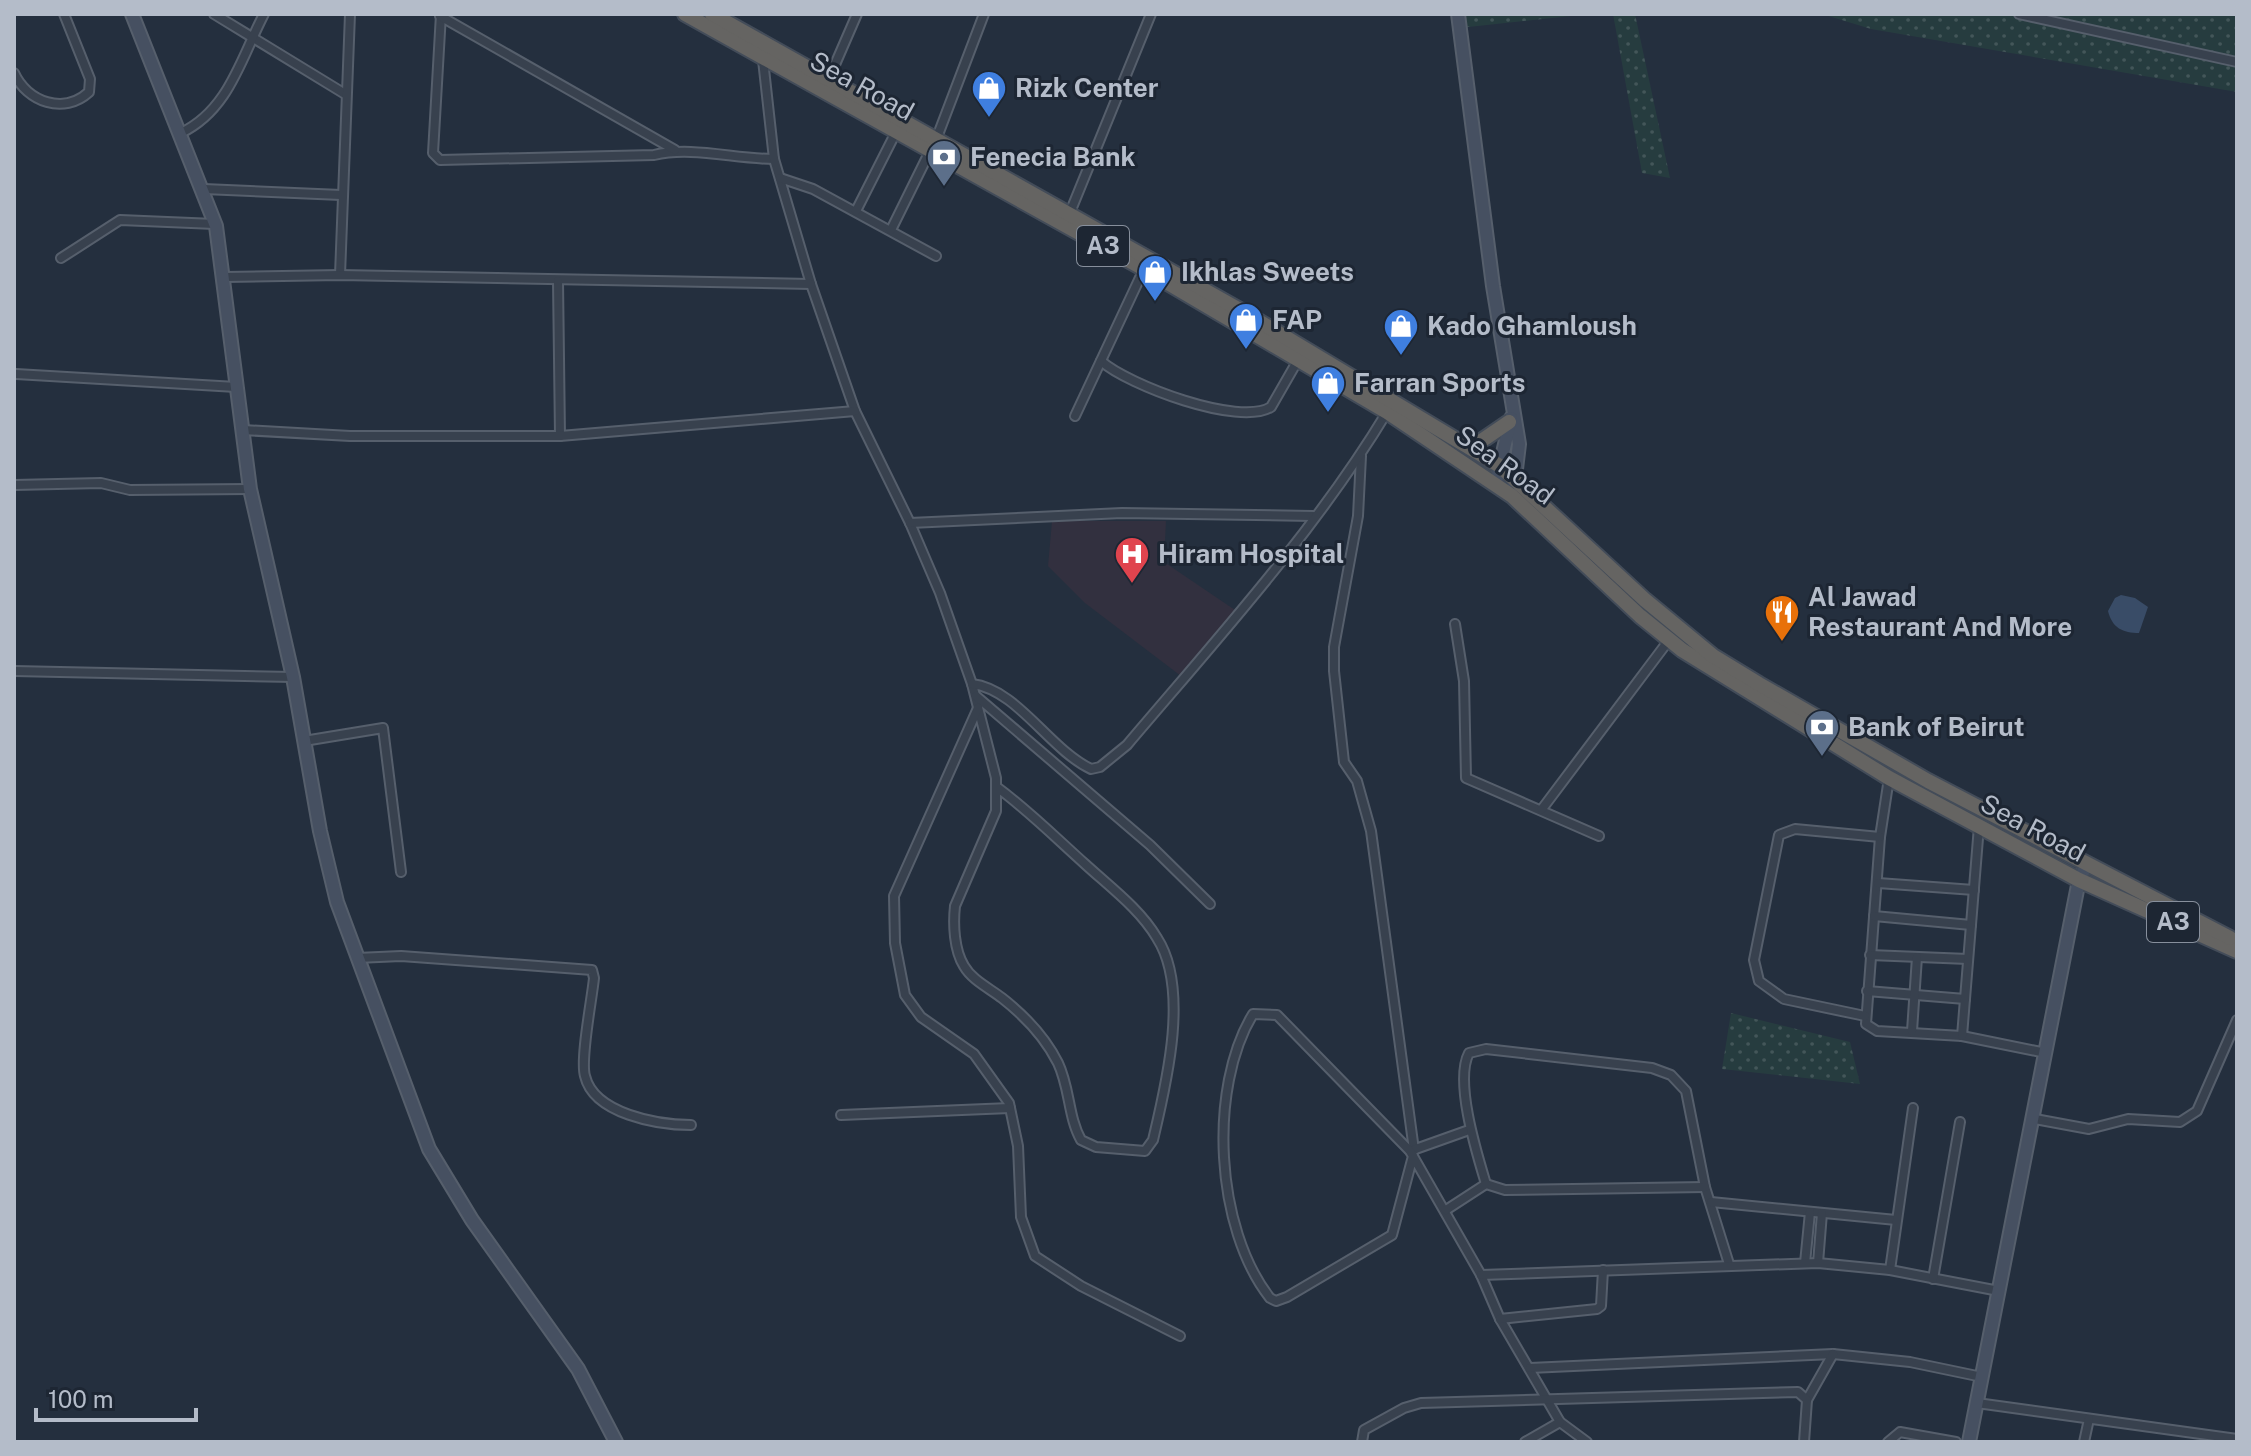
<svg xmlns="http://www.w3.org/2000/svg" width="2251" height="1456" viewBox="0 0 2251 1456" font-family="'Public Sans',sans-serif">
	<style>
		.medical { fill: #32303f }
		.grass { fill: url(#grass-dots) }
		.water { fill: #394c67 }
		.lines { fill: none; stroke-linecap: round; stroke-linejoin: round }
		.minor-casing { stroke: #565f6c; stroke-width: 12 }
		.secondary-casing { stroke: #565f6c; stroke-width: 16 }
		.trunk-casing { stroke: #434c59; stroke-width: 18 }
		.minor { stroke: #38414e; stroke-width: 8 }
		.secondary { stroke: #465061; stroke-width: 12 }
		.trunk { stroke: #656462; stroke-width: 14 }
		.labels { text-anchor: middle; stroke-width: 6; stroke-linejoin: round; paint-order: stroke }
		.shield { fill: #1d2633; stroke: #878f9c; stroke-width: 2 }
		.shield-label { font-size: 24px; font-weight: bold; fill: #b4bcc9 }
		.street-label { font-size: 26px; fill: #b4bcc9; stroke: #1d2633 }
		.poi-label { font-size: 26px; font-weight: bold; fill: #b4bcc9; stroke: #1d2633; text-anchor: start }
	</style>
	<defs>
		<pattern id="grass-dots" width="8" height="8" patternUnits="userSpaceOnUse" patternTransform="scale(2)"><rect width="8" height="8" fill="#263c3f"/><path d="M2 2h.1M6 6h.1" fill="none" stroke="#435659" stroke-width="1.8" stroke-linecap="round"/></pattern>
	</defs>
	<rect width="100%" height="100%" fill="#242f3e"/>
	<path class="medical" d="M1052,521H1166L1164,562L1235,610L1181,676L1085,603L1048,566Z"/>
	<g class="grass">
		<path d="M1458,14H1590L1459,28Z"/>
		<path d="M1613,14H1635L1670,178L1642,173Z"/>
		<path d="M1822,14H2237V92L1871,29Z"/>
		<path d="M1731,1013L1850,1042L1860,1084L1722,1069Z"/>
	</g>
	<path class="water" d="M2121,595L2135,598L2148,607L2139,633C2123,633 2112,628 2108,611L2115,598Z"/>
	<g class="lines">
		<g class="minor-casing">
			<g id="minor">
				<path d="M214,14L345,94"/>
				<path d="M441,14L433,153L440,160L654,155C692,146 734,159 774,159"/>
				<path d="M2019,14L2237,62"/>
				<path d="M440,16L675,150"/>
				<path d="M763,60L774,159L811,284L855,411L910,523L940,593L972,684L996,778V811L955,906C953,924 954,950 964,966C972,980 989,988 1002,998C1025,1016 1045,1037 1058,1063C1070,1088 1068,1117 1081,1140L1096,1147L1145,1151L1153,1140C1166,1085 1190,989 1157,938C1140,909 1110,887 1085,864C1056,838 1029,811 998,788"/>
				<path d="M14,73C27,102 64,115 89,92L90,79L64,14"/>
				<path d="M827,83L857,14"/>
				<path d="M181,133C229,110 241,58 264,14"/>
				<path d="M936,140L984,14"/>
				<path d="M780,178L813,189L936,256"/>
				<path d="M204,189L341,195"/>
				<path d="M856,211L896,132"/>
				<path d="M1069,215L1151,14"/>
				<path d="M891,230L930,151"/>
				<path d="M61,258L120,220L215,224"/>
				<path d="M340,275L350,14"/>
				<path d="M225,277L340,275L811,284"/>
				<path d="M558,281L560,436"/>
				<path d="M1101,361C1128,385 1239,427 1271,407L1298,360"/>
				<path d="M16,374L236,387"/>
				<path d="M1075,416L1144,269"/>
				<path d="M243,430L350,436H560L855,411"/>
				<path d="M1361,456L1358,516L1334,647V671L1344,762L1357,781L1371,831L1414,1150"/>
				<path d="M14,485L101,483L130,490L250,489"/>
				<path d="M910,523L1122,513L1313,516"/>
				<path d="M1455,624L1464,681L1466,778L1599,836"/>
				<path d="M14,671L293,677"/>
				<path d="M972,684C1017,689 1049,749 1091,769L1100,767L1127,745C1216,640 1316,530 1387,412"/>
				<path d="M976,696L1150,845L1210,904"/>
				<path d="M978,708L894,896L895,943L905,995L921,1017L974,1054L1009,1103L1018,1146L1021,1217L1035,1256L1081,1286L1180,1336"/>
				<path d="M304,741L383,728L401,872"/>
				<path d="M1889,778L1880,837L1866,1024L1877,1031L1962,1036L2046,1053"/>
				<path d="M1542,809L1669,640"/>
				<path d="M1878,883L1974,890"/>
				<path d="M1874,916L1971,925"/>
				<path d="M1870,955L1968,959"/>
				<path d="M357,958L401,956L592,970L594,978C592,999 580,1059 585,1076C594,1114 658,1125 691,1125"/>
				<path d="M1867,991L1965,999"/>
				<path d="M1865,1016L1784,999L1759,981L1754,960L1779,835L1795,829L1880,837"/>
				<path d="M1912,1031L1917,957"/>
				<path d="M1962,1036L1979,826"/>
				<path d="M841,1115L1010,1108"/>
				<path d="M2035,1119L2089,1129L2128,1119L2180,1122L2197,1111L2237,1020"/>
				<path d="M1410,1151L1469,1130"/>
				<path d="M1413,1156L1392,1235L1287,1297L1276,1301L1270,1298C1215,1228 1208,1088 1253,1014L1277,1015L1410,1151L1481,1275L1500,1319L1560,1422L1587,1442"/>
				<path d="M1486,1184C1477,1154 1454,1081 1469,1053L1486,1049L1652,1068L1671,1075L1686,1091L1705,1187L1729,1264"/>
				<path d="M1486,1184L1505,1190L1705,1187"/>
				<path d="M1711,1202L1896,1220"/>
				<path d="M1446,1210L1486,1184"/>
				<path d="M1805,1263L1810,1212"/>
				<path d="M1818,1263L1822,1213"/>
				<path d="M1890,1270L1913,1108"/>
				<path d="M1481,1275L1818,1263L1890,1270L1999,1291"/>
				<path d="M1933,1279L1960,1122"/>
				<path d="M1500,1319L1597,1309L1601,1306L1603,1270"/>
				<path d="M1530,1368L1833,1354L1910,1362L1982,1377"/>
				<path d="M1807,1400L1833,1354"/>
				<path d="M1977,1403L2237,1439"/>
				<path d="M1362,1442L1364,1430L1404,1408L1421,1403L1798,1392L1807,1400L1804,1442"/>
				<path d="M1525,1442L1560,1422"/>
				<path d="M1888,1442L1900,1432L1956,1442"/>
				<path d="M2084,1442L2089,1419"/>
			</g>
		</g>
		<g class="secondary-casing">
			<g id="secondary">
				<path d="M132,14L216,226L250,489L293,677L320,831L337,902L429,1149L472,1220L578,1369L616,1442"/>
				<path d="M1458,14L1493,286L1519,444L1514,486"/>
				<path d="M1496,483L1511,418"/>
				<path d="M1969,1442L2079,880L2087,864"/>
			</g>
		</g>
		<g class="trunk-casing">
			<g id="trunk">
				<path d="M685,14L1144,269L1387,412L1512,496L1640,616L1682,650L1889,778L2079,880L2237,951"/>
				<path d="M712,14L1240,310L1500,466L1645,600L1713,656L1759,684L1928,781L2230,938"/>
				<path d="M1471,448L1509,422"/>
			</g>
		</g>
		<use href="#minor" class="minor"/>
		<use href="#secondary" class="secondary"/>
		<use href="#trunk" class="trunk"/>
	</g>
	<defs>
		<g id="shop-pin" transform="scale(1.8)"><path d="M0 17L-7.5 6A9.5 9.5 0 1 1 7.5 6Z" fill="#3f7fe0" stroke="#1d2633"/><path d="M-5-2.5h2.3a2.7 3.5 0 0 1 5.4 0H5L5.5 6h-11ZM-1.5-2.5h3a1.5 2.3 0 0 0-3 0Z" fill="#fff"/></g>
		<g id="bank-pin" transform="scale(1.8)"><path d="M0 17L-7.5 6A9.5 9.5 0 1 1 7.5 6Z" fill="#5c6f8a" stroke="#1d2633"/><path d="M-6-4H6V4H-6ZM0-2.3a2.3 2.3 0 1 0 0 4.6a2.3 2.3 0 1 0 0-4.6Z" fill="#fff"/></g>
		<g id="hospital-pin" transform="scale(1.8)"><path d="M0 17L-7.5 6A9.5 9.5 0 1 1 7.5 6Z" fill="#e0444e" stroke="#1d2633"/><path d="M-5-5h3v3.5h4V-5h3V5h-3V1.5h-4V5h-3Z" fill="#fff"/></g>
		<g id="restaurant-pin" transform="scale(1.8)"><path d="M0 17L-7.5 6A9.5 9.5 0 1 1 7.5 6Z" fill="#e8710a" stroke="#1d2633"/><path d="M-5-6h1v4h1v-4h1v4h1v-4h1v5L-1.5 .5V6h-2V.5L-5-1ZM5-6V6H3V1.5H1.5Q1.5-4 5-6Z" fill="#fff"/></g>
	</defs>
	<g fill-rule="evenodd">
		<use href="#shop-pin" x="989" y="88"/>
		<use href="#bank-pin" x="944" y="157"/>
		<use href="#shop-pin" x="1155" y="272"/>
		<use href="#shop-pin" x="1246" y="320"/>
		<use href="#shop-pin" x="1401" y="326"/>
		<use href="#shop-pin" x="1328" y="383"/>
		<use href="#hospital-pin" x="1132" y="554"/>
		<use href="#restaurant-pin" x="1782" y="612"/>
		<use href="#bank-pin" x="1822" y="727"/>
	</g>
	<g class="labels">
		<g class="shield">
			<rect x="1077" y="226" width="52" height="40" rx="6"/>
			<rect x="2147" y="902" width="52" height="40" rx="6"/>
		</g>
		<g class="shield-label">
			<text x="1103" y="254">A3</text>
			<text x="2173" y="930">A3</text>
		</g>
		<g class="street-label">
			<text transform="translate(862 86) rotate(29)" y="9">Sea Road</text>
			<text transform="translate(1505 465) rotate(36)" y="9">Sea Road</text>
			<text transform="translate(2033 828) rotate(28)" y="9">Sea Road</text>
		</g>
		<g class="poi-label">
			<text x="1015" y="97">Rizk Center</text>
			<text x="970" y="166">Fenecia Bank</text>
			<text x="1181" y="281">Ikhlas Sweets</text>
			<text x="1272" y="329">FAP</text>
			<text x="1427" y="335">Kado Ghamloush</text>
			<text x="1354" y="392">Farran Sports</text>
			<text x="1158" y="563">Hiram Hospital</text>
			<text x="1808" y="606">Al Jawad<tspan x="1808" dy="30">Restaurant And More</tspan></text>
			<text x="1848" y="736">Bank of Beirut</text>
		</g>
	</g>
	<rect width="2251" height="1456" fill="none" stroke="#b4bcc9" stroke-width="32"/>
	<path d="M36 1408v12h160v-12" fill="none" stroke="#b4bcc9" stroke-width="4"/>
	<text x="48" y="1408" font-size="24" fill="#b4bcc9" stroke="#1d2633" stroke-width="6" paint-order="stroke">100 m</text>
</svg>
